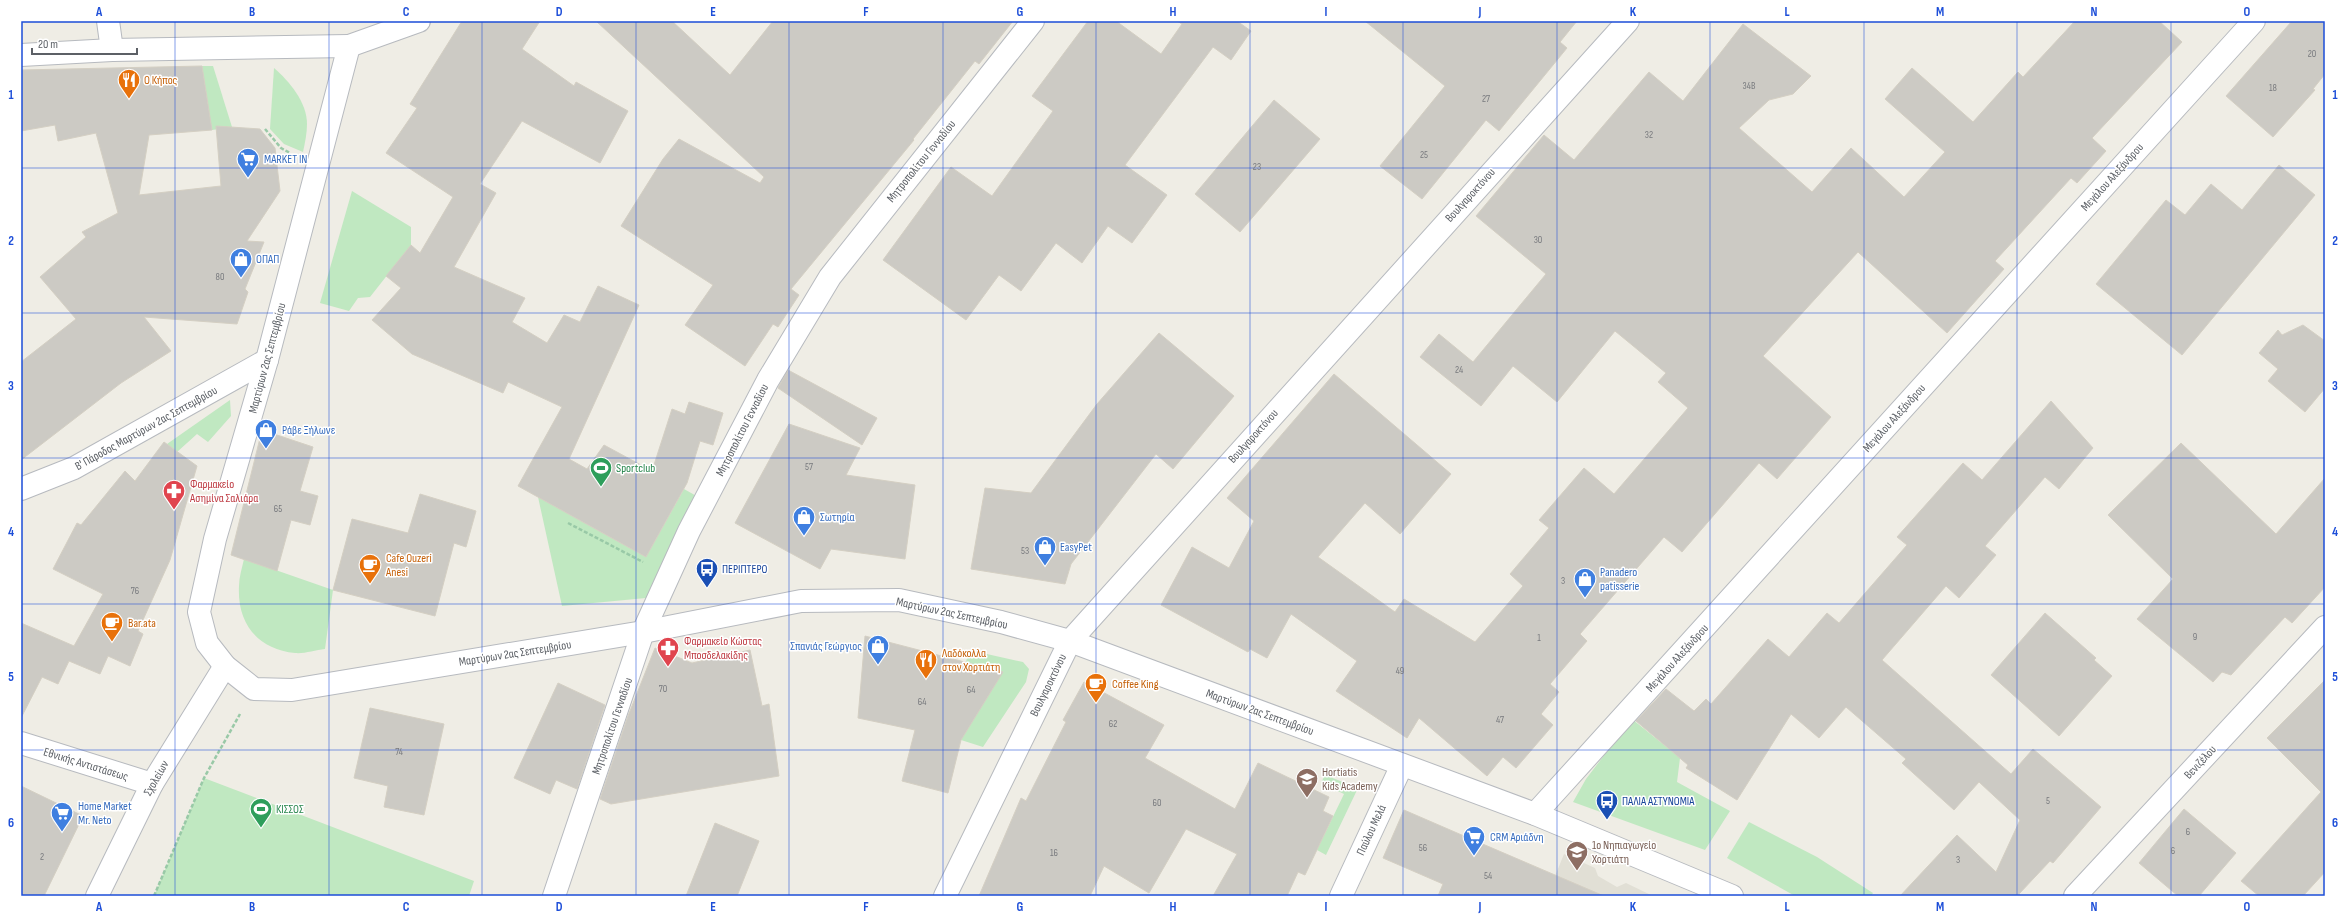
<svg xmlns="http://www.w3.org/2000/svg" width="2346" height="917" viewBox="0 0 2346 917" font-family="'Sofia Sans Condensed',sans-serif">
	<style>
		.education { fill: #e1dfd5 }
		.green { fill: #c0e8c1 }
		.building { fill: #cccac4; stroke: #d4cfc3 }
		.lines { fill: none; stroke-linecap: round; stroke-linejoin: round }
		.minor-casing { stroke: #b7babf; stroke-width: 24 }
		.tertiary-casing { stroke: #b7babf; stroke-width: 24 }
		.path { stroke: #99c9a7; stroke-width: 2.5; stroke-dasharray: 4 2; stroke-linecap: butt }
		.minor { stroke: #fff; stroke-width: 22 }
		.tertiary { stroke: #fff; stroke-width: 22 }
		.grid { fill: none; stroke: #1d4ed8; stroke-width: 1; stroke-opacity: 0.55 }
		.labels { text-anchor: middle; stroke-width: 3; stroke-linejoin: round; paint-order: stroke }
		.number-label { font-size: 10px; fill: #787a7e }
		.food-label { font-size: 12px; fill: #c56008; stroke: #fff; text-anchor: start }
		.shop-label { font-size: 12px; fill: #366cbe; stroke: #fff; text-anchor: start }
		.street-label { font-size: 12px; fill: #5c6066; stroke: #fff }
		.leisure-label { font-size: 12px; fill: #27864d; stroke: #fff; text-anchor: start }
		.health-label { font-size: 12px; fill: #be3a42; stroke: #fff; text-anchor: start }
		.transit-label { font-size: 12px; fill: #164399; stroke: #fff; text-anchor: start }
		.education-label { font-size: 12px; fill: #785e54; stroke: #fff; text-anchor: start }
		.neatline { fill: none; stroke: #1d4ed8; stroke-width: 1.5 }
		.grid-label { font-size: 13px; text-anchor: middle; font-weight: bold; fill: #1d4ed8 }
	</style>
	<rect width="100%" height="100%" fill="#efede5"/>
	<path class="education" d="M1564,854L1595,868L1598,876L1617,887L1626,883L1653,896H1547Z"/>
	<g class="green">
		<path d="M202,66H213L232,127L212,130Z"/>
		<path d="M274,68C289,81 307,102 307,124C307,133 305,143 303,152L284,144L270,129Z"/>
		<path d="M352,191L411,227V245L370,297L358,298L349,311L320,303Z"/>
		<path d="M230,400L231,416L208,442L197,434L177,452L167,444Z"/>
		<path d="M684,489L700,498L646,598L562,606L538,497L646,557Z"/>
		<path d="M244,559L333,590L325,649C315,650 304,654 295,653C257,649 237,623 239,586C239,577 242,568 244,559Z"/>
		<path d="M969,650L1023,662L1029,669L1026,682L983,747L961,740L996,683L998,671L966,662Z"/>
		<path d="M1632,719L1680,758L1677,782L1730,811L1705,850L1573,802L1586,779Z"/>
		<path d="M1325,775L1358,788L1326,855L1317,850L1344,794L1321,783Z"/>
		<path d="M204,778L474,881L469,896H154Z"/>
		<path d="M1749,822L1817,857L1873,893L1871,896H1795L1727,858Z"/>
	</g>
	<g class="building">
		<path d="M462,21H540L522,49L574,86L576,82L628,111L600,163L522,121L480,184L496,193L454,267L525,298L512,322L547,343L564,315L580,322L598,286L639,305L569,459L587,469L604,445L652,471L672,409L685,414L689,402L723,413L713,445L700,441L687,483L646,557L518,486L562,407L508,382L503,393L412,354L372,320L401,288L386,276L411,245L420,253L453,197L386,153L417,108L410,104Z"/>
		<path d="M596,21H672L730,75L773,21H1013L979,64L975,61L913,139L914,140L791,289L799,295L778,327L773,324L745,366L685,325L713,285L621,226L663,159L679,139L760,183L764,177Z"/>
		<path d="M1088,21H1116L1161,54L1182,24L1177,21H1237L1251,31L1231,60L1213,47L1125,165L1167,195L1132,243L1108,226L1082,263L1056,243L1021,291L999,275L966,320L883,260L951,167L992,196L1053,111L1032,96Z"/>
		<path d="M1365,21H1577L1560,42L1567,48L1499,131L1486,120L1422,199L1380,166L1445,86Z"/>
		<path d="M2075,21H2159L2182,42L2092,138L2106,151L2077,183L2071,178L1995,261L2004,269L1947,333L1858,252L1763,356L1831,417L1777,479L1759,463L1682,552L1664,537L1580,634L1587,641L1550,684L1559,692L1541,714L1553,725L1516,768L1503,757L1487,776L1419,718L1407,738L1336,691L1357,661L1291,614L1267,658L1250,649L1248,652L1161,605L1192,547L1229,568L1254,521L1227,498L1334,374L1451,474L1400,534L1365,503L1318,557L1395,612L1404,599L1475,642L1523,586L1510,574L1549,528L1539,520L1584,468L1614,494L1688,408L1658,382L1666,373L1615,331L1557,402L1513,366L1481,406L1420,357L1439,334L1473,362L1546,274L1476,216L1544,135L1574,160L1649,72L1683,101L1743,24L1811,76L1793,94L1769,100L1739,128L1812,192L1851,148L1904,197L1945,152L1885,99L1912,68L1973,122L2018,72L2023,77Z"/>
		<path d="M2292,21H2325V74L2313,89L2315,90L2273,137L2226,96Z"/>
		<path d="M202,66L212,130L149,135L139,195L221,186L216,126L260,129L275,148L280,191L247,241L264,242L245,289L248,292L237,324L144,317L171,351L121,383L21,460V362L76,319L40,277L86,237L82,232L118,213L96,133L58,141L55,125L21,131V70Z"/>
		<path d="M1274,100L1320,139L1240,232L1195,194Z"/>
		<path d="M2279,165L2315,195L2182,355L2096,284L2166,200L2185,215L2211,184L2242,210Z"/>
		<path d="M2303,325L2325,341V388L2305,412L2268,381L2278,369L2259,353L2278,330L2282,335Z"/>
		<path d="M1159,333L1234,396L1173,469L1156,454L1071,564L1065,584L971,569L985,488L1031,493L1097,404Z"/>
		<path d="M788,370L877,418L862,445L778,388Z"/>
		<path d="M2051,401L2093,448L2059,489L2045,477L1985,546L1996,555L1959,598L1946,586L1882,660L2011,774L2033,749L2101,807L2053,863L2050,861L2019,894L2021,896H1900L1957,835L1996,872L2020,820L1979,782L1954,810L1902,763L1906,759L1846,707L1819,738L1791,714L1737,800L1686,768L1688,765L1636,721L1666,689L1694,711L1706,699L1711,704L1768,639L1789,657L1827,613L1839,623L1907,545L1897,537L1963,463L1982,480Z"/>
		<path d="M789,424L860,448L846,475L915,485L905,559L831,549L820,569L735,523Z"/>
		<path d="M262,430L313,447L300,491L318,496L310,525L291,520L277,571L231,555Z"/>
		<path d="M164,442L197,466L170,560L138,631L143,634L130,666L108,656L100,674L69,661L58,684L42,677L21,718V623L74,646L103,594L53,569L77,523L81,525L125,471L135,481Z"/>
		<path d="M2181,443L2276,534L2325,478V587L2292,623L2285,617L2231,675L2222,672L2213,682L2137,619L2173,579L2108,515Z"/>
		<path d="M420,494L476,511L466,547L454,543L435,616L333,590L352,519L408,533Z"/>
		<path d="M2045,613L2096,658L2094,660L2112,676L2059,736L1991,675Z"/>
		<path d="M865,636L1003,672L961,740L948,793L902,781L915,730L858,718Z"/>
		<path d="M655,648L692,663L750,650L762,706L769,704L779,776L611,804L600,799L628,716Z"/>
		<path d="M2325,680V872L2303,896H2259L2241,881L2321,792L2267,738Z"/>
		<path d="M1084,682L1164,725L1145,758L1235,809L1258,763L1329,797L1323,811L1333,816L1305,875L1298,872L1287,896H1213L1237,854L1186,829L1149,893L1104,866L1090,896H979L1021,798L1026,801L1066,722L1063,720Z"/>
		<path d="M558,683L605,705L577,789L556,780L550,794L514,778Z"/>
		<path d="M370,708L444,724L424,815L384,807L388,786L354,778Z"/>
		<path d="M21,786L83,816L44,896H21Z"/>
		<path d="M2184,809L2236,853L2199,896H2178L2139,863Z"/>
		<path d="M1404,810L1464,836L1604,896H1438L1443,884L1383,858Z"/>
		<path d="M715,823L759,841L737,896H686Z"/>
	</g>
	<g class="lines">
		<g class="minor-casing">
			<g id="minor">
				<path d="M108,21L112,50"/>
				<path d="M349,46L419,21"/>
				<path d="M21,489L74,468L267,360"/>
				<path d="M21,743L152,784"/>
				<path d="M1535,814L2254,21"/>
				<path d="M97,896L152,784L225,666"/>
				<path d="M554,896L643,632L689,531L768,380L830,277L1033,21"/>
				<path d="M945,896L1070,641L1628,21"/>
				<path d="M1341,896L1402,765"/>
				<path d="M2075,896L2325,627"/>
			</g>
		</g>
		<g class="tertiary-casing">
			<path id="tertiary" d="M21,55L112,50L349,46L267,360L215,539L199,612L207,643L225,666L254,689L292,690L643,632L801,601L899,600L1001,622L1070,641L1535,814L1732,896"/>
		</g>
		<g class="path">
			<path d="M265,129L281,148L290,153"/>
			<path d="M568,523L643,562"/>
			<path d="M154,896L204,778L240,714"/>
		</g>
		<use href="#minor" class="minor"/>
		<use href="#tertiary" class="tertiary"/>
	</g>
	<path class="grid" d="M175,21V896M329,21V896M482,21V896M636,21V896M789,21V896M943,21V896M1096,21V896M1250,21V896M1403,21V896M1557,21V896M1710,21V896M1864,21V896M2017,21V896M2171,21V896M21,168H2325M21,313H2325M21,458H2325M21,604H2325M21,750H2325"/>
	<defs>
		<g id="restaurant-pin" transform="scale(1.15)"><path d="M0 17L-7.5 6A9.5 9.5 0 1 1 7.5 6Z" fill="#e8710a" stroke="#fff"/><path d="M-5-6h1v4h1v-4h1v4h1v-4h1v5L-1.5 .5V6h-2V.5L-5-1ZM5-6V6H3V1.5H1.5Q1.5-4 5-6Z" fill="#fff"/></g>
		<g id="supermarket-pin" transform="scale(1.15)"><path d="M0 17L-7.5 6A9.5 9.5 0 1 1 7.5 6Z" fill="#3f7fe0" stroke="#fff"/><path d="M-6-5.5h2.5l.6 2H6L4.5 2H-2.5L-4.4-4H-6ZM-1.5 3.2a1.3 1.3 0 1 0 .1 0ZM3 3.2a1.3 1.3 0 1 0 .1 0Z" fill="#fff"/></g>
		<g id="shop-pin" transform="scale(1.15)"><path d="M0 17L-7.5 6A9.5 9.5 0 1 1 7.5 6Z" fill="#3f7fe0" stroke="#fff"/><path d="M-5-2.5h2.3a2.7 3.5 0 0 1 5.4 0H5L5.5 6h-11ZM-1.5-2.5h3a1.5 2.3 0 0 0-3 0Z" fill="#fff"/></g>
		<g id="stadium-pin" transform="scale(1.15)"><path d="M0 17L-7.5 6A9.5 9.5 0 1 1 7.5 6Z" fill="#2e9e5b" stroke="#fff"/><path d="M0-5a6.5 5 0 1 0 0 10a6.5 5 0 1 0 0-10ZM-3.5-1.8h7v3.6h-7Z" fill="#fff"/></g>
		<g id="pharmacy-pin" transform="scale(1.15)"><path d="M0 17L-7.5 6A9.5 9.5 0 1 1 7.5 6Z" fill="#e0444e" stroke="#fff"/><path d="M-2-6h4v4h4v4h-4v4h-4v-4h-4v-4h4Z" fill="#fff"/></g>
		<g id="cafe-pin" transform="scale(1.15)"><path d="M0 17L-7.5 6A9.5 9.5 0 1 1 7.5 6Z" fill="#e8710a" stroke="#fff"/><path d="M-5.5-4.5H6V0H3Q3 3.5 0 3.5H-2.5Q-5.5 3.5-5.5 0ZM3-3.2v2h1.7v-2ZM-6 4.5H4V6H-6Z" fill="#fff"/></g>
		<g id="bus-pin" transform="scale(1.15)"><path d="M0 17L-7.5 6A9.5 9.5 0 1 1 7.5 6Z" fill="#1a4fb4" stroke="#fff"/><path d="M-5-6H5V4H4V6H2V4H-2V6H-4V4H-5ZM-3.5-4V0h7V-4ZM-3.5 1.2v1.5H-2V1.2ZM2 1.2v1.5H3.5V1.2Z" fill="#fff"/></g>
		<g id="school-pin" transform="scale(1.15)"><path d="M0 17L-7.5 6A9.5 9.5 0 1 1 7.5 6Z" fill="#8d6e63" stroke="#fff"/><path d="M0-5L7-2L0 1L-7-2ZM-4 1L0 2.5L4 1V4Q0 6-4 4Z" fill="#fff"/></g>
	</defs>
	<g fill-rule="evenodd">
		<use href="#restaurant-pin" x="129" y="80"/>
		<use href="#supermarket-pin" x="248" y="159"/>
		<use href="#shop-pin" x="241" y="259"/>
		<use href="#shop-pin" x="266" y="430"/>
		<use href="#stadium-pin" x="601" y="468"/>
		<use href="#pharmacy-pin" x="174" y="491"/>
		<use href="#shop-pin" x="804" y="517"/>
		<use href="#shop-pin" x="1045" y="547"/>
		<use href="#cafe-pin" x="370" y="565"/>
		<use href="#bus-pin" x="707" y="569"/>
		<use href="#shop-pin" x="1585" y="579"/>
		<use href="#cafe-pin" x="112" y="623"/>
		<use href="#shop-pin" x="878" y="646"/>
		<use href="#pharmacy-pin" x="668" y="648"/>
		<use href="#restaurant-pin" x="926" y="660"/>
		<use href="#cafe-pin" x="1096" y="684"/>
		<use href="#school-pin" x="1307" y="779"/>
		<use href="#bus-pin" x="1607" y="801"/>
		<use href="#stadium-pin" x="261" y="809"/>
		<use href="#supermarket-pin" x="62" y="813"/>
		<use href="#supermarket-pin" x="1474" y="837"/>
		<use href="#school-pin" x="1577" y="852"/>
	</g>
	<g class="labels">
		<g class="number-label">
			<text x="2312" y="57">20</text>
			<text x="1749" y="89">34Β</text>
			<text x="2273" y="91">18</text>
			<text x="1486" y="102">27</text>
			<text x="1649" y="138">32</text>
			<text x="1424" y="158">25</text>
			<text x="1257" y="170">23</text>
			<text x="1538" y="243">30</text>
			<text x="220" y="280">80</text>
			<text x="1459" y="373">24</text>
			<text x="809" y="470">57</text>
			<text x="278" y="512">65</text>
			<text x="1025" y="554">53</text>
			<text x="1563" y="584">3</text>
			<text x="135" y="594">76</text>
			<text x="2195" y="640">9</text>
			<text x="1539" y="641">1</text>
			<text x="1400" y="674">49</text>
			<text x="663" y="692">70</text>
			<text x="971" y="693">64</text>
			<text x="922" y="705">64</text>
			<text x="1500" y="723">47</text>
			<text x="1113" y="727">62</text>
			<text x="399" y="755">74</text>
			<text x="2048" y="804">5</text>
			<text x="1157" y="806">60</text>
			<text x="2188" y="835">6</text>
			<text x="1423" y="851">56</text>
			<text x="2173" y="854">6</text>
			<text x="1054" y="856">16</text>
			<text x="42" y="860">2</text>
			<text x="1958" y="863">3</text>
			<text x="1488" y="879">54</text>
		</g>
		<g class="food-label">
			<text x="144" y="84">Ο Κήπος</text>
			<text x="386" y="562">Cafe Ouzeri<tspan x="386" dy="14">Anesi</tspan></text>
			<text x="128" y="627">Bar.ata</text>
			<text x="942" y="657">Λαδόκολλα<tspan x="942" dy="14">στον Χορτιάτη</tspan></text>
			<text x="1112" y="688">Coffee King</text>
		</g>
		<g class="shop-label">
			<text x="264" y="163">MARKET IN</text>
			<text x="256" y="263">ΟΠΑΠ</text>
			<text x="282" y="434">Ράβε Ξήλωνε</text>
			<text x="820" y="521">Σωτηρία</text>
			<text x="1060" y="551">EasyPet</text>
			<text x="1600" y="576">Panadero<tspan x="1600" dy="14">patisserie</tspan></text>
			<text x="862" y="650" text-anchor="end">Σπανιάς Γεώργιος</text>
			<text x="78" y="810">Home Market<tspan x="78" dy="14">Mr. Neto</tspan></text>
			<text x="1490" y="841">CRM Αριάδνη</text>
		</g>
		<g class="street-label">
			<text transform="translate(921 161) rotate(-51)" y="4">Μητροπολίτου Γενναδίου</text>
			<text transform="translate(2112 177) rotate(-48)" y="4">Μεγάλου Αλεξάνδρου</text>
			<text transform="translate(1470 195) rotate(-48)" y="4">Βουλγαροκτόνου</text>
			<text transform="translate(267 358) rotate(-75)" y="4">Μαρτύρων 2ας Σεπτεμβρίου</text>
			<text transform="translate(1894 418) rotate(-48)" y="4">Μεγάλου Αλεξάνδρου</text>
			<text transform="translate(146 428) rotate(-29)" y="4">Β' Πάροδος Μαρτύρων 2ας Σεπτεμβρίου</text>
			<text transform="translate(742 430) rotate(-63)" y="4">Μητροπολίτου Γενναδίου</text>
			<text transform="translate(1253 436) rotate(-48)" y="4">Βουλγαροκτόνου</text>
			<text transform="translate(952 613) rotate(12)" y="4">Μαρτύρων 2ας Σεπτεμβρίου</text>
			<text transform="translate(515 653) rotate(-9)" y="4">Μαρτύρων 2ας Σεπτεμβρίου</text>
			<text transform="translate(1677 658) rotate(-48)" y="4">Μεγάλου Αλεξάνδρου</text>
			<text transform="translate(1048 685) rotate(-64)" y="4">Βουλγαροκτόνου</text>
			<text transform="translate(1260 712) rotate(20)" y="4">Μαρτύρων 2ας Σεπτεμβρίου</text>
			<text transform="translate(612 726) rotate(-71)" y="4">Μητροπολίτου Γενναδίου</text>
			<text transform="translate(2200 762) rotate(-47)" y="4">Βενιζέλου</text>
			<text transform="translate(86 764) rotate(17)" y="4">Εθνικής Αντιστάσεως</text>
			<text transform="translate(156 778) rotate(-60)" y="4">Σχολείων</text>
			<text transform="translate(1371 830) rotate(-65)" y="4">Παύλου Μελά</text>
		</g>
		<g class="leisure-label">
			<text x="616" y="472">Sportclub</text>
			<text x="276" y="813">ΚΙΣΣΟΣ</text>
		</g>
		<g class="health-label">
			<text x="190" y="488">Φαρμακείο<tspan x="190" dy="14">Ασημίνα Σαλιάρα</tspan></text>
			<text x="684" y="645">Φαρμακείο Κώστας<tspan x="684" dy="14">Μποσδελακίδης</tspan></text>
		</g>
		<g class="transit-label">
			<text x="722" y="573">ΠΕΡΙΠΤΕΡΟ</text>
			<text x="1622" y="805">ΠΑΛΙΑ ΑΣΤΥΝΟΜΙΑ</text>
		</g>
		<g class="education-label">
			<text x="1322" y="776">Hortiatis<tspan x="1322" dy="14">Kids Academy</tspan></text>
			<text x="1592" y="849">1ο Νηπιαγωγείο<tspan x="1592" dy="14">Χορτιάτη</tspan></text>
		</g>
	</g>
	<rect width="2346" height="917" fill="none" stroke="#ffffff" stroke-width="44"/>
	<path d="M32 48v6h105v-6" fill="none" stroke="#5c6066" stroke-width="2"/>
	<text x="38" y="48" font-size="12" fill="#5c6066" stroke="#ffffff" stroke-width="3" paint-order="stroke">20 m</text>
	<rect x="22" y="22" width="2302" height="873" class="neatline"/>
	<g class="grid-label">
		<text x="99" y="16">A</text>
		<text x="252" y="16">B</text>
		<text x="406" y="16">C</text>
		<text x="559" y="16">D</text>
		<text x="713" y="16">E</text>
		<text x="866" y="16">F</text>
		<text x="1020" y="16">G</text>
		<text x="1173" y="16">H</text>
		<text x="1326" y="16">I</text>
		<text x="1480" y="16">J</text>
		<text x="1633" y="16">K</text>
		<text x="1787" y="16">L</text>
		<text x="1940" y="16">M</text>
		<text x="2094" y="16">N</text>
		<text x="2247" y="16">O</text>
		<text x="11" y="99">1</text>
		<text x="2335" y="99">1</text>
		<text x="11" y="245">2</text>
		<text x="2335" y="245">2</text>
		<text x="11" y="390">3</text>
		<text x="2335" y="390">3</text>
		<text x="11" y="536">4</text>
		<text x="2335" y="536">4</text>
		<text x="11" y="681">5</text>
		<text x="2335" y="681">5</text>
		<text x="11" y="827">6</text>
		<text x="2335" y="827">6</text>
		<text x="99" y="911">A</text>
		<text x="252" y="911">B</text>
		<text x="406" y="911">C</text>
		<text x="559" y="911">D</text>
		<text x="713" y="911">E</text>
		<text x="866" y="911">F</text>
		<text x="1020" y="911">G</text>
		<text x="1173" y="911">H</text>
		<text x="1326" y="911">I</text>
		<text x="1480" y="911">J</text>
		<text x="1633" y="911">K</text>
		<text x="1787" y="911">L</text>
		<text x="1940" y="911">M</text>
		<text x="2094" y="911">N</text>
		<text x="2247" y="911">O</text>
	</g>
</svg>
